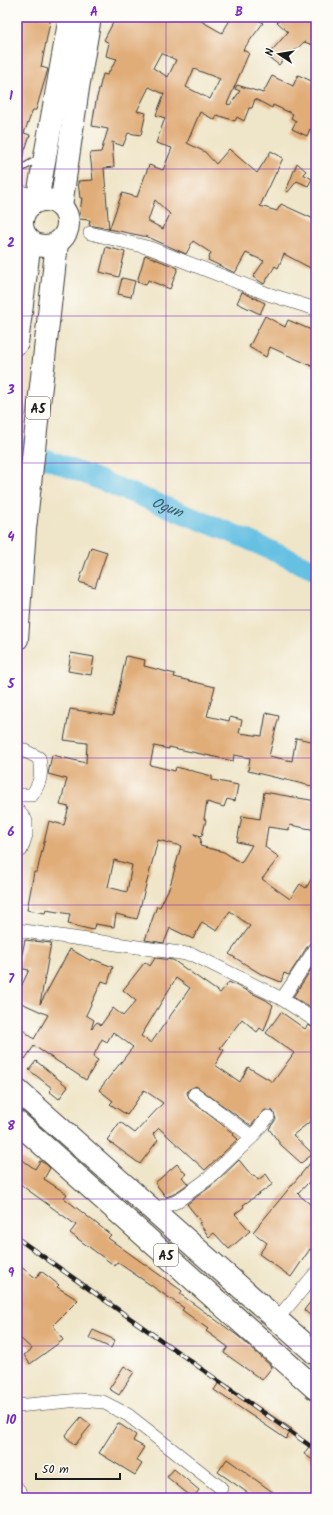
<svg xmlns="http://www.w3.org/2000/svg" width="333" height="1515" viewBox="0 0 333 1515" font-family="Kalam,sans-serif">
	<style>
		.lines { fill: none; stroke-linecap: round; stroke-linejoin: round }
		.river { stroke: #65c0e2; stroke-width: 20 }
		.building { fill: #e0ac77; fill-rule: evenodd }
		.lane-casing { stroke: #3c3a36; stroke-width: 8 }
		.street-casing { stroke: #3c3a36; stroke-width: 14 }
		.primary-casing { stroke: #3c3a36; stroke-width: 22 }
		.highway-casing { stroke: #3c3a36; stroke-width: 24 }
		.lane { stroke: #fff; stroke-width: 6 }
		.street { stroke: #fff; stroke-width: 13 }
		.primary { stroke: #fff; stroke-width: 21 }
		.highway { stroke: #fff; stroke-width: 22 }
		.rail-casing { stroke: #1c1c1c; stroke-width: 4.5 }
		.rail { stroke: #fdfcf7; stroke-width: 3; stroke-dasharray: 9; stroke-linecap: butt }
		.grid { fill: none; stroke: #7b2cbf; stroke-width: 1; stroke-opacity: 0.55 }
		.labels { text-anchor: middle; stroke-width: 4; stroke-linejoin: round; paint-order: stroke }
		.shield { fill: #fdfcf7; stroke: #605f5e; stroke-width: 1 }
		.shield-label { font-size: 13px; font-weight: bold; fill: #1c1c1c }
		.water-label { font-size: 15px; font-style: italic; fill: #395e6b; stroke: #fdfcf7 }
		.neatline { fill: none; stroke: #7b2cbf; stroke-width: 1.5 }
		.grid-label { font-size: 13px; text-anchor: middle; font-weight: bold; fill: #7b2cbf }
	</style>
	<rect width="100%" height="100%" fill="#fdfcf7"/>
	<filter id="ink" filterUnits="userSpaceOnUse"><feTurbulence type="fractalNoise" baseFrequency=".025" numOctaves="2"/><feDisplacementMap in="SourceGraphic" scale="8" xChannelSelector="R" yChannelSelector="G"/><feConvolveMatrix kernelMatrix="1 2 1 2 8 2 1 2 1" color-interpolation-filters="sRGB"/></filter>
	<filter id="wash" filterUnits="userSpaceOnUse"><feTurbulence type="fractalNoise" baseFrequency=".012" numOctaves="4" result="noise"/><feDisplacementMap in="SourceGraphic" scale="16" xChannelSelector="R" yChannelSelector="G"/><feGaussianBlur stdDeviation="0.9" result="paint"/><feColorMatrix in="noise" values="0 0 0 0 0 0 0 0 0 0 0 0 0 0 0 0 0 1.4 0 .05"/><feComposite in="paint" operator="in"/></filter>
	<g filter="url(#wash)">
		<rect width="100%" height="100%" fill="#efe5c8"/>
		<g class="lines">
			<path class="river" id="s1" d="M17,447L244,538L316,571"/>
		</g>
		<g id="blocks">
			<g class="building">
				<path d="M17,17H51L41,67L48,69L36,110H33L24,133L30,135L21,162H17Z"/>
				<path d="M116,17H194L222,33L232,17H256L263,23L243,50L249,53L227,104L230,105L240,91L235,89L237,85L263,93L272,76L293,86L298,75L316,83V132L310,129L307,136L292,129L296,121L291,118L293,114L273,105L272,108L255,99L252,108H249L244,121L237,117L235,121L217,115L215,120L200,112L187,143L205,152L216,164L229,149L257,173L271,151L283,158L260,206L277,211L281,204L316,220V271L284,254L278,268L275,266L264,284L253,277L264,261L246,253L235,273L208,260L211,253L193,241L186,254L148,237L89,225L90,220L79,219L82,198H80L78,181L93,180L90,153L101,152L108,129L92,126L96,101L103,74L107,75L117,59L106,56L109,43L104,40ZM161,53L176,60L168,77L153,68ZM194,69L220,79L210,99L186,87ZM149,87L164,94L156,115L165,118L156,143L172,148L163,170L149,165L137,197L122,193L109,230L104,168L114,167L112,142L123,146L128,133L141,135L146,113L137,111ZM155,200L170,214L163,229L148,221Z"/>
				<path d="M282,17H316V46L304,42L286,59L284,58L279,65L267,56L288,32L277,22Z"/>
				<path d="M297,163L306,171L303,174L312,179L308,186L297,181L288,192L286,191Z"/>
				<path d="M106,247L125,252L119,277L100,272Z"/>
				<path d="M145,255L178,268L170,289L148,280L146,285L137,282Z"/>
				<path d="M122,278L135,281L131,297L118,294Z"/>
				<path d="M242,292L265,303L260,314L237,303Z"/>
				<path d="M265,316L285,327L288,320L316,332V368L270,347L266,357L249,347Z"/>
				<path d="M91,547L107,552L95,587L79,582Z"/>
				<path d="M71,653L94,657L91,675L68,671Z"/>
				<path d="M126,656L145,660L144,666L175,674L174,677L215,687L207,716L229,721L230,717L242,720L239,733L262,736L266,713L279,716L269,756L292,761L296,738L316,742V787L248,771L250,758L234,755L233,761L169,747V749L154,746L150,765L175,771L176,767L212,776V780L238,785L235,801L227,799L224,807L207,802L204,819L206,820L202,836L194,834L201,839L200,846L224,852L241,863L252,845L237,842L242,816L260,819L264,792L316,801V830L290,825L289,830L268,827L265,847L279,857L262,879L290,899L300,884L306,888L316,871V940L309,944L289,975L284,973L281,982L261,974L229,954L250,926L230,911L217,931L202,922L193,939L170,928L164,943L145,940L157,906L160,907L170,886L181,846L158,840L137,919L116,914L114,927L95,924L93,930L68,924L70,914L46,910L45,913L27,910L34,872H37L49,821L64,825L69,807L60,805L67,779L48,774L52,755L86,763L87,743L64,740L70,709L113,716ZM114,860L132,865L127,892L108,887Z"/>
				<path d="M25,940L51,943L40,1004L70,949L91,961L92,959L113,967L108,983L102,981L86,1015L94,1020L91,1029L97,1022L101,1025L113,1008L123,1016L136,1001L123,990L145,962L150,966L155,958L173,960L220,993L229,982L266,1000L273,1005L264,1031L260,1028L257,1032L242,1019L220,1048L224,1050L215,1065L240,1082L248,1067L273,1082L294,1053L266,1033L281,1012L305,1029L308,1025L316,1029V1117L293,1135L313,1154L301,1163L281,1145L269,1129L276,1119L273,1111L265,1110L251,1126L196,1086L188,1090L187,1093L190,1100L234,1134L233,1135L238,1139L205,1170L159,1128L153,1134L158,1140L140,1164L107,1140L120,1122L135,1133L163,1103L144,1090L127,1115L110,1104L113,1101L99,1090L133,1047L113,1032L107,1042L102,1039L93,1057L98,1060L86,1080L34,1046L25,1059L17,1051V1025L34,1039L48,1015L17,1001V995L29,970L19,968ZM176,978L190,988L151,1043L141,1036Z"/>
				<path d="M316,962V1011L293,997Z"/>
				<path d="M36,1061L68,1087L59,1099L49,1091L52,1088L29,1070Z"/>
				<path d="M17,1156L35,1169L40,1161L46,1164L50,1168L44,1179L67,1194L64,1198L111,1235L108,1238L182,1291L180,1294L238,1336L272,1367L262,1380L224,1353L228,1347L206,1331L208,1329L182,1310L184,1308L117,1262L115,1266L70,1233L76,1225L17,1182Z"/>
				<path d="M316,1156V1174L298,1194L316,1209V1254L310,1249L291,1277L259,1254L267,1243L253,1232Z"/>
				<path d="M239,1160L252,1176L254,1175L258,1180L266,1174L273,1184L243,1205L244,1207L235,1214L250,1231L229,1249L214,1233L209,1237L199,1223L201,1222L187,1204L214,1184Z"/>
				<path d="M177,1164L186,1174L182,1177L188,1184L172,1195L166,1197L155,1183Z"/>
				<path d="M17,1264L36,1278L41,1271L59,1285L57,1287L78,1300L53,1325L63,1340L30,1364L24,1355L32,1349L17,1335Z"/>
				<path d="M316,1295V1320L304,1310Z"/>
				<path d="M93,1330L115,1340L111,1348L89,1338Z"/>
				<path d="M124,1366L134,1372L119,1395L109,1389Z"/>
				<path d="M220,1381L233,1388L231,1392L248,1400L292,1429L286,1439L214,1390Z"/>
				<path d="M81,1417L91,1425L75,1445L65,1436Z"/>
				<path d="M118,1423L136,1435L133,1441L144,1447L136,1460L142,1464L135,1475L99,1453Z"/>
				<path d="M310,1445L316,1449V1462L304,1454Z"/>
				<path d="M227,1459L281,1498H255L218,1472Z"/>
				<path d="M174,1469L199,1490L193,1498L167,1477Z"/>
			</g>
		</g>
	</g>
	<g filter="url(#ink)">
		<use href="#blocks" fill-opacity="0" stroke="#3c3a36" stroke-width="1"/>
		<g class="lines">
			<g class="lane-casing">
				<path id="lane" d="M17,167H24L38,159"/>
			</g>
			<g class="street-casing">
				<g id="street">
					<path d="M90,233L150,248L268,294L316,309"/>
					<path d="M17,747L39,758C42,774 41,782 32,795H17"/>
					<path d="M17,809L26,821V835L21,850L17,851"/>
					<path d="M17,930L194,955L282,999L316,1021"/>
					<path d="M282,999L316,948"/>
					<path d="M195,1094L252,1137"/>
					<path d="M152,1210L176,1202L209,1178L252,1137L268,1117"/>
					<path d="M277,1319L316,1273"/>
					<path d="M17,1406L80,1400L103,1402L128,1415L221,1488"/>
					<path d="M17,1488L24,1498"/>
				</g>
			</g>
			<g class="primary-casing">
				<g id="primary">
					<path d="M17,194L35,202"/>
					<path d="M17,226L22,228"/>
				</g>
			</g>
			<g class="highway-casing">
				<g id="highway">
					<circle cx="45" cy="223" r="23"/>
					<path d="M37,201L70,17"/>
					<path d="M61,206L78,88L90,17"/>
					<path d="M17,343L30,241"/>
					<path d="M17,639L25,529L57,243"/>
					<path d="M17,1090L316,1354"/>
					<path d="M17,1122L316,1389"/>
				</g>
			</g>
			<use href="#lane" class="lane"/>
			<use href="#street" class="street"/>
			<use href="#primary" class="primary"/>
			<use href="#highway" class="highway"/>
			<g class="rail-casing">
				<path id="rail" d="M17,1238L316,1450"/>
			</g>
			<use href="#rail" class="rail"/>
		</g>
	</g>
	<path class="grid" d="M166,17V1498M17,169H316M17,316H316M17,463H316M17,610H316M17,758H316M17,905H316M17,1052H316M17,1199H316M17,1346H316"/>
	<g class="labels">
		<g class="shield">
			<rect x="26" y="397" width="24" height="22" rx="3"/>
			<rect x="154" y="1244" width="24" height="22" rx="3"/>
		</g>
		<g class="shield-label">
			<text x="38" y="413">A5</text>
			<text x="166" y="1260">A5</text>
		</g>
		<g class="water-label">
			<text dy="5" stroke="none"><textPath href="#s1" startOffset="162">Ogun</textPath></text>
		</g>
	</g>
	<rect width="333" height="1515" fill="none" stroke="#fdfcf7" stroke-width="44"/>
	<g transform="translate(279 54) rotate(282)" stroke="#fdfcf7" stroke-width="3" paint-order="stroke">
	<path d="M0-3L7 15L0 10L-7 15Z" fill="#1c1c1c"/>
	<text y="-6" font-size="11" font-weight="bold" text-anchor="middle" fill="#1c1c1c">N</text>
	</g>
	<path d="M36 1473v6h84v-6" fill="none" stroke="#1c1c1c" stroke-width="2"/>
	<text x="42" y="1473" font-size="12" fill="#1c1c1c" stroke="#fdfcf7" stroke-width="3" paint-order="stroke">50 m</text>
	<rect x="22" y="22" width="289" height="1471" class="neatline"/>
	<g class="grid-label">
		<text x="94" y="16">A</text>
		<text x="239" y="16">B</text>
		<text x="11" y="100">1</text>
		<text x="11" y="247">2</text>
		<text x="11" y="394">3</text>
		<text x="11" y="541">4</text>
		<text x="11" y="688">5</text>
		<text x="11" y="836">6</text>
		<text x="11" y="983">7</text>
		<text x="11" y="1130">8</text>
		<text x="11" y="1277">9</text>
		<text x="11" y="1424">10</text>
	</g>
</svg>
